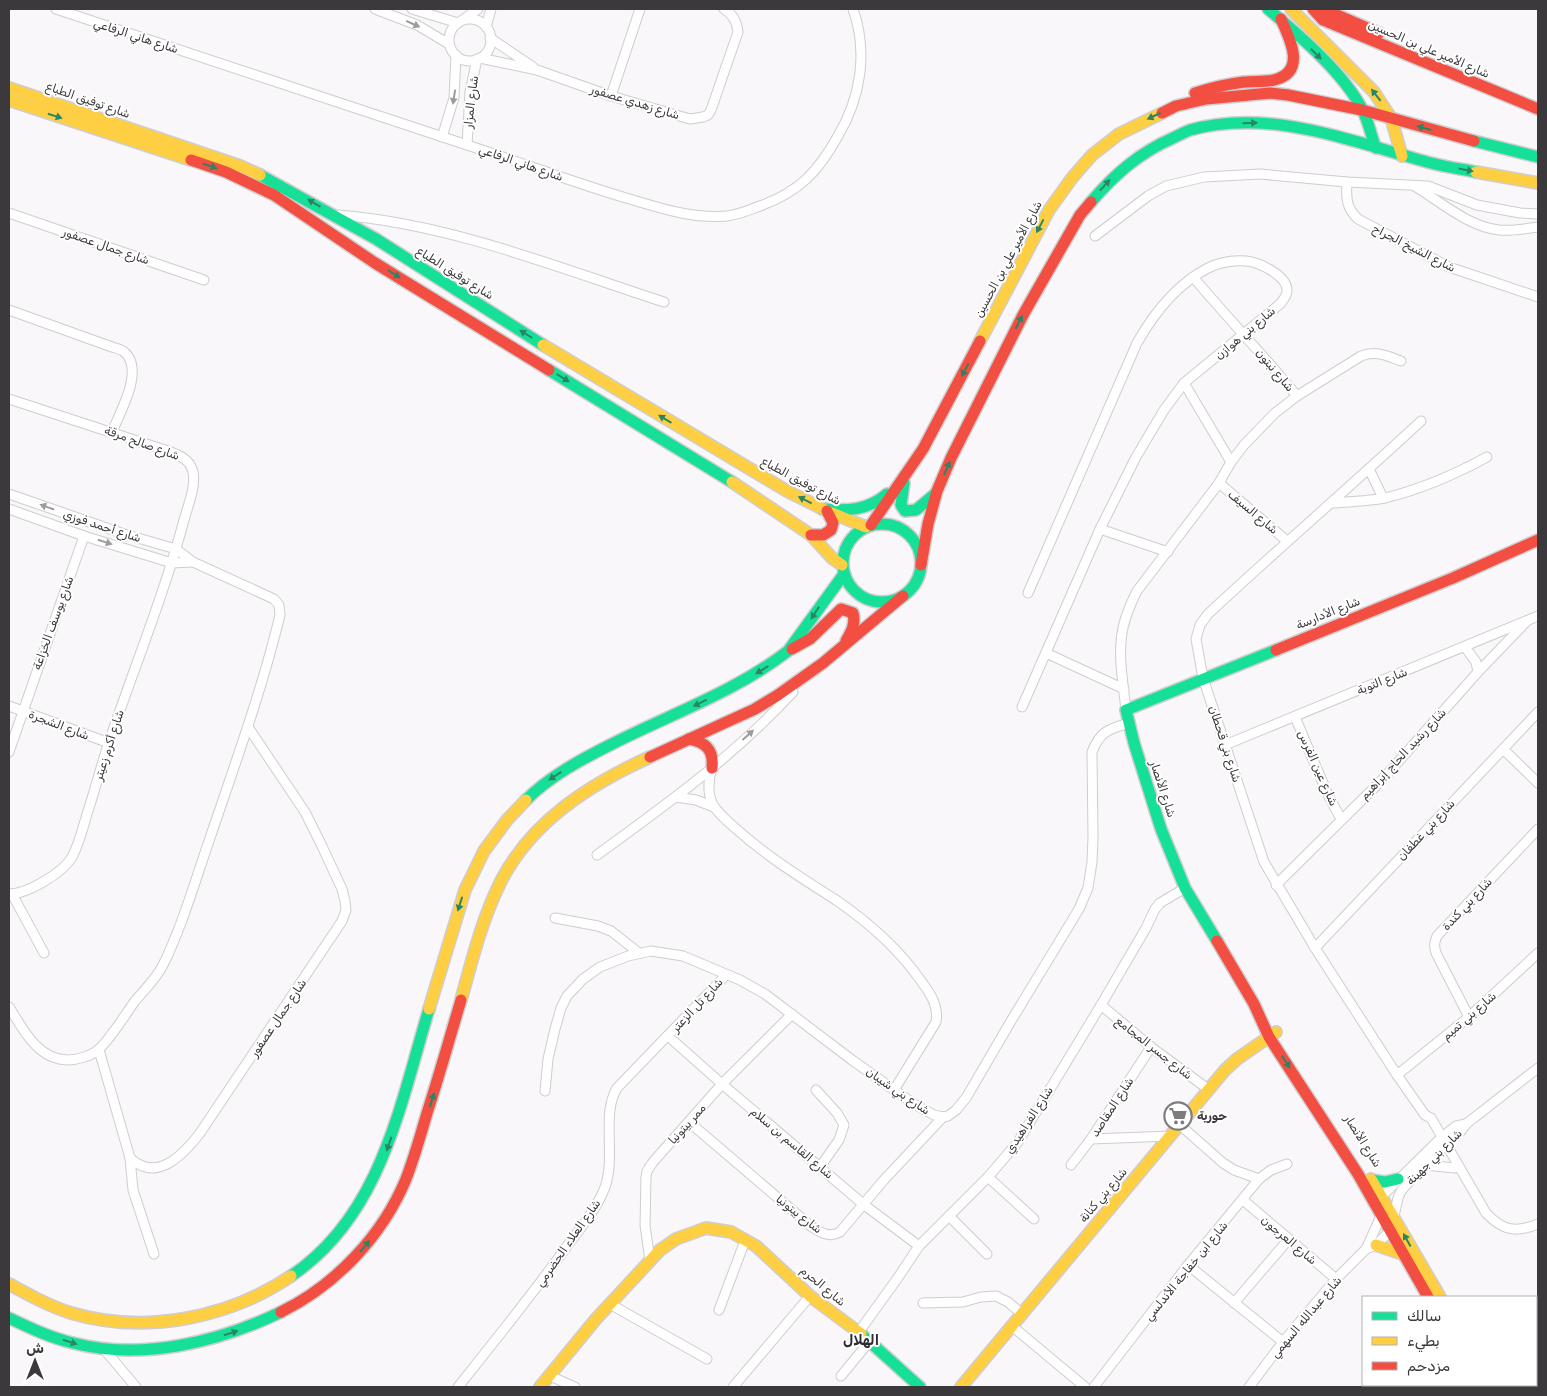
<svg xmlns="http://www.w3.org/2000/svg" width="1547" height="1396" viewBox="0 0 1547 1396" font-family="Rubik,'Noto Sans Arabic',sans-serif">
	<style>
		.green { fill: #f8e6e5 }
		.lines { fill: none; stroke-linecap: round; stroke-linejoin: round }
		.street-casing { stroke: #cfcdcf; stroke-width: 11 }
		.fast-casing { stroke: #cfcdcf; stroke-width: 14 }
		.slow-casing { stroke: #cfcdcf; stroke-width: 14 }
		.jam-casing { stroke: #cfcdcf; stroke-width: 14 }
		.street { stroke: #fefefe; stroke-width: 9 }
		.fast { stroke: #16e098; stroke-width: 11 }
		.slow { stroke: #ffcf43; stroke-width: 11 }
		.jam { stroke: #f24e42; stroke-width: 11 }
		.oneway { fill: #9c9c9c }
		.oneway2 { fill: #2a8465 }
		.labels { text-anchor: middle; stroke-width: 4; stroke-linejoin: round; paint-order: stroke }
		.street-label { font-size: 12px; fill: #3b393b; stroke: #fff }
		.poi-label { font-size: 12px; font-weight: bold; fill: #3b393b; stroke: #fff; text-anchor: start }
		.neighbourhood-label { font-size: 14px; font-weight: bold; fill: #302c2f; stroke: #fff }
	</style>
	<rect width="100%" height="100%" fill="#f9f7f9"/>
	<path class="green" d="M1536,1375L1538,1380V1387H1457L1458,1385H1536Z"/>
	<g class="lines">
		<g class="street-casing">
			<g id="street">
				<path d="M56,9C193,54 330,100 467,145C520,162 572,182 626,198C660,208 691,219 727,216C738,215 749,210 760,206C799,192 818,172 838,136C861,97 868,52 853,9"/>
				<path d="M375,9L417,25L449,44"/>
				<path d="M412,9L458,23"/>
				<path d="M464,19L478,9"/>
				<circle cx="470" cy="40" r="21"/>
				<path d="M486,27L491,9"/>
				<path d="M490,38L533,67"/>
				<path d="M480,58L537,70L611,96L690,119L703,117L708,115L711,110L738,32C737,22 733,14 724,9"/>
				<path d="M611,96L640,9"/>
				<path d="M442,137L454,98L456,55"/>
				<path d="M467,145L470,92L477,59"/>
				<path d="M1347,182C1346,197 1346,208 1358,219L1449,267L1538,297"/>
				<path d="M1416,187C1441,202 1469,227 1499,230C1512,231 1525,229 1538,227"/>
				<path d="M9,213L204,280"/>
				<path d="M339,215C451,224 559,268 664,302"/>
				<path d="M1095,236L1148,196L1166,186L1204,177L1260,174L1347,182L1428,186L1477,205L1520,213L1538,214"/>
				<path d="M1193,277C1227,317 1263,355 1297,396"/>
				<path d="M9,310L112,347C115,348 120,349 123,351C146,368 120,412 112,432"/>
				<path d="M1184,383L1231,462"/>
				<path d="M9,399L168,451C179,455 190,459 193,472C196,487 188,505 184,520C164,595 134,668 109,742C101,766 95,790 87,814C83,828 79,844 72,857C63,873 27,894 9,894"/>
				<path d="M1421,421C1351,486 1278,549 1208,614L1200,625L1196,639L1203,678L1264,862L1315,948L1397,1075L1425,1115L1431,1118L1486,1213C1503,1231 1516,1233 1538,1224"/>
				<path d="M1369,469L1383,498"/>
				<path d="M1219,483L1287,541"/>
				<path d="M9,494L124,534L176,549L193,562L274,599L279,605L280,615C262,690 235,764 210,838C196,878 182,927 163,965C156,979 145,989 135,1001C125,1015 111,1038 99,1049C92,1056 77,1060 67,1060C37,1059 23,1029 9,1007"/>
				<path d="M1331,503C1349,502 1368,501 1385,498C1422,489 1454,475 1487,457"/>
				<path d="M9,509L84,536L172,563L193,562"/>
				<path d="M1100,529L1168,552"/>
				<path d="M1465,647L1476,662L1478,672"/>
				<path d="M1046,653L1124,689"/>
				<path d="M9,706L109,743"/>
				<path d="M1022,707L1100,529L1136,457L1164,410L1184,383L1280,304C1283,300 1287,296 1287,291C1288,276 1259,262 1246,261C1233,260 1220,262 1208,268C1177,284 1154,313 1137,343L1028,593"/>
				<path d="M1126,710C1123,681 1116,649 1125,620C1128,610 1132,601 1137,591L1219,483L1231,462L1244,445L1275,413L1297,396L1361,356C1376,350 1387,356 1401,361"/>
				<path d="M1295,717L1328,795L1341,819"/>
				<path d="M1225,745L1538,616"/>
				<path d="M1503,749L1538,783"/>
				<path d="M9,752L84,536"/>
				<path d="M712,768C708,781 707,793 713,805C718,813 727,821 734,827C766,856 800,877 836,900C868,922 899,949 921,981C930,993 939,1006 936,1022L894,1090"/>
				<path d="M676,797L696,800L714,807"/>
				<path d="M597,855C666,805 735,755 793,692"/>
				<path d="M1276,885L1382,780L1478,672L1527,621"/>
				<path d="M12,894L44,953"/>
				<path d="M555,918L598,926L611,931L639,953"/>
				<path d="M1315,948L1538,712"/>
				<path d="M1101,1005L1151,1047L1208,1089"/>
				<path d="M1469,1017L1436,953C1434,946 1434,943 1437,936L1538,829"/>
				<path d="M668,1036L722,1084L863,1204L919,1246"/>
				<path d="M99,1050L130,1158C157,1183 183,1155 200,1133L342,921L346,910L345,901L342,889L320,842L305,812L248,727"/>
				<path d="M1397,1075L1469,1017L1538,953"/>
				<path d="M816,1090L837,1113L844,1125L839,1140L820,1167"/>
				<path d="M545,1091L548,1059L555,1029L561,1008L567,996L583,979L600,967L628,956L651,951L683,956L740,980L765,994L852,1060L914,1104L934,1115L943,1117L948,1116L956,1110L966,1098L1011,1021L1079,909L1088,888L1092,862L1093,837L1092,752C1100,731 1109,729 1129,723"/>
				<path d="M689,1122L812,1227C821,1233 830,1238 840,1232L883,1181L943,1117"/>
				<path d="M1180,1125L1223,1163L1234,1170L1259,1179"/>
				<path d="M1091,1139L1171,1136"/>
				<path d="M130,1158L133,1190L154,1254"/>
				<path d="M1071,1165L1091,1139L1151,1047"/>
				<path d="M1424,1165L1455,1168"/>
				<path d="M988,1177L1034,1219"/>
				<path d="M1243,1200L1336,1279"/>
				<path d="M1381,1200L1382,1196L1442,1137L1456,1126L1466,1124"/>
				<path d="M949,1216L987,1254"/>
				<path d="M1366,1249L1381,1216V1213"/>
				<path d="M650,1261L645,1225L646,1177L647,1171L653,1162L722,1084L792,1014"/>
				<path d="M1188,1265L1283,1342"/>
				<path d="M923,1303L963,1302L981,1297L996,1296L1008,1302L1022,1314"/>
				<path d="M1234,1303L1288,1240"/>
				<path d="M610,1304L707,1359"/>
				<path d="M719,1310L743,1246"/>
				<path d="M1012,1326L1085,1387"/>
				<path d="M853,1340L897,1279L919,1246L988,1177L1018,1142L1101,1005L1146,928L1155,909L1160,903L1185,888"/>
				<path d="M103,1348L136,1387"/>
				<path d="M550,1376L575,1387"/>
				<path d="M841,1376L869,1342"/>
				<path d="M458,1387C494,1342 531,1296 565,1249C578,1231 594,1213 603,1192C618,1160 600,1116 617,1088L726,975"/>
				<path d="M733,1387L810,1296"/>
				<path d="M1094,1387L1188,1265L1259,1179L1271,1170L1287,1164"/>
				<path d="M1249,1387L1283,1342L1336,1279L1366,1249L1376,1245L1391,1230L1398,1198L1401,1191L1424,1165L1461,1131L1466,1124L1538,1068"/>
				<path d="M1382,1387L1384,1385"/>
			</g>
		</g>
		<g class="fast-casing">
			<g id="fast">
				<path d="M1268,9C1299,35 1345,74 1363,111C1369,123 1371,136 1376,148"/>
				<path d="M1474,141L1538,157"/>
				<path d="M260,175L376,239L543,345"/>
				<path d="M1091,202C1115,174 1139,153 1173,138C1179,135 1185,132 1190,130C1270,107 1355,143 1431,163C1446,167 1461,169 1476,172"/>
				<path d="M549,370L732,482"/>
				<path d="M904,483L901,505L905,511L916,510L935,494"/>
				<path d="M822,509C847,511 867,511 887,494"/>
				<circle cx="882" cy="563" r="39"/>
				<path d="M526,800C550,776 582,759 612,744C671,714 735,692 788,651L844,574"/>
				<path d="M1217,941L1185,888L1161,829L1134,743L1126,710L1276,650"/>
				<path d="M1371,1180L1385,1182L1398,1179"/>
				<path d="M291,1276C381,1216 400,1105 429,1009"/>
				<path d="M9,1318C30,1328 51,1338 73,1343C142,1361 219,1342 281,1312"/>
				<path d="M861,1334L920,1387"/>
				<path d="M1444,1387L1445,1385"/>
			</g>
		</g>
		<g class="slow-casing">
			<g id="slow">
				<path d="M1291,9L1374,92L1391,118L1402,156"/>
				<path d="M9,88L240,166L260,175"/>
				<path d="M9,100L191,160"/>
				<path d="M1476,172L1538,183"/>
				<path d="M980,341L1049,210L1072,178L1092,155L1119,134L1162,113"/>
				<path d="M543,345L787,491L827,511L866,527"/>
				<path d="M732,482L811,535L832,558L842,565"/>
				<path d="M461,1000C472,960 482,919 501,881C532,821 590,784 650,757"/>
				<path d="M429,1009L465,890L484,851L507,820L526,800"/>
				<path d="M1371,1179L1440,1297"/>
				<path d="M1376,1245L1405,1255"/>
				<path d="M9,1284C29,1295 49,1306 71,1313C145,1335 229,1318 291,1276"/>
				<path d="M1536,1353L1538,1355"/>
				<path d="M540,1387L596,1319L660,1250L676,1239L706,1228L731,1232L756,1246L810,1296L861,1334"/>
				<path d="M961,1387L1225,1070L1237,1059L1276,1032"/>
			</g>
		</g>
		<g class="jam-casing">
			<g id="jam">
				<path d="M1313,9L1323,20L1538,109"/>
				<path d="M1323,9L1379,33"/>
				<path d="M1195,93C1211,88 1227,84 1244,82C1254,81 1264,82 1274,80C1307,72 1290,39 1281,19"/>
				<path d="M1162,113L1176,106L1206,99L1270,93L1288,95L1362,110L1474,141"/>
				<path d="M191,160L226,172L274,195L375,263L549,370"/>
				<path d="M871,525L923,449L980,341"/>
				<path d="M811,535H823L831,530L833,523L827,511"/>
				<path d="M921,565L928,524L937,491L951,458L1023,315L1080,215L1091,202"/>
				<path d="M792,649L810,639L841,609L853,613C856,624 851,632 846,641"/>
				<path d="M1276,650L1453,578L1538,540"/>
				<path d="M689,739C706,742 714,750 712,768"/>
				<path d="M650,757L755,709L778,695L823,663L903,596"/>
				<path d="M1217,941L1254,1004L1269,1037L1358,1174L1428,1297"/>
				<path d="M281,1312C336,1285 383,1235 406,1179C415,1156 421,1133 428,1110C440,1073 450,1037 461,1000"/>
				<path d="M1536,1335L1538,1334"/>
			</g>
		</g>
		<use href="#street" class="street"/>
		<use href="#fast" class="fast"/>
		<use href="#slow" class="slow"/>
		<use href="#jam" class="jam"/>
	</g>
	<defs><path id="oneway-solid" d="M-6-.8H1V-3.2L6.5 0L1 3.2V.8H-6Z" transform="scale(1.25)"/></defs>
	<g class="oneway">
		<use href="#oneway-solid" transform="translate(413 24) rotate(24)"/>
		<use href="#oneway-solid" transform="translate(454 97) rotate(99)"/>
		<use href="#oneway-solid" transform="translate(47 507) rotate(-161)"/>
		<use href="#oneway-solid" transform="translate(105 542) rotate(17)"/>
		<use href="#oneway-solid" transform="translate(748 735) rotate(-42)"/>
	</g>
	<g class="oneway2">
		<use href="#oneway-solid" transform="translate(1316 54) rotate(45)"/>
		<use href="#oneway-solid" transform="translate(1376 95) rotate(-128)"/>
		<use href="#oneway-solid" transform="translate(55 116) rotate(18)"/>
		<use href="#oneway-solid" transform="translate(1154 116) rotate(155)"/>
		<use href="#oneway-solid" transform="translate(1250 123) rotate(-1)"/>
		<use href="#oneway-solid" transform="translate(1424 128) rotate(-165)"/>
		<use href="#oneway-solid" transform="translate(210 166) rotate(19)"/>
		<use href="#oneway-solid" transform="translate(1466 170) rotate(11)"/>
		<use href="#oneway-solid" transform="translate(1105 185) rotate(-47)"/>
		<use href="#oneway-solid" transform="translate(314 203) rotate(-149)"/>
		<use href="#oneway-solid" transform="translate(1040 226) rotate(118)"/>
		<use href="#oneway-solid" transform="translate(394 274) rotate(32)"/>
		<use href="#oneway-solid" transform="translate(1019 322) rotate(-63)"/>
		<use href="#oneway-solid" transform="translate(526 334) rotate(-148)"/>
		<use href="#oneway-solid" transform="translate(965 370) rotate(118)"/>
		<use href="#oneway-solid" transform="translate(563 378) rotate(32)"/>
		<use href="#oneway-solid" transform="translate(665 419) rotate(-149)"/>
		<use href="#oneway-solid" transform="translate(947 468) rotate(-67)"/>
		<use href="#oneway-solid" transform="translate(805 500) rotate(-153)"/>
		<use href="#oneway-solid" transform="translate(815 613) rotate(123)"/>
		<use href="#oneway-solid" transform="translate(762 670) rotate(148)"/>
		<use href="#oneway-solid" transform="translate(700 703) rotate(154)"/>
		<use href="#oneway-solid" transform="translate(555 776) rotate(147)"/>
		<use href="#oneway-solid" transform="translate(460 904) rotate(107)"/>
		<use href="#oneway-solid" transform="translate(1286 1062) rotate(57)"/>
		<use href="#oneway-solid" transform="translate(432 1100) rotate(-73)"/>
		<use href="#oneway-solid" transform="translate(389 1144) rotate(109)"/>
		<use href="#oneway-solid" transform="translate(1407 1240) rotate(-119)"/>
		<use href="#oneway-solid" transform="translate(365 1246) rotate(-50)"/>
		<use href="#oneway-solid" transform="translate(231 1333) rotate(-18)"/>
		<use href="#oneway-solid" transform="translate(70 1342) rotate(17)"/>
	</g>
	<defs>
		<g id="supermarket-ring" transform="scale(1.4375)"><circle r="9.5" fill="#fff" stroke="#7e7c7e" stroke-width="1.5"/><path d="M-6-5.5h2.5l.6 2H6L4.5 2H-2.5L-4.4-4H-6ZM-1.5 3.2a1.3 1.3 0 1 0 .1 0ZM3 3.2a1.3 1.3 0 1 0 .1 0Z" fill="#7e7c7e"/></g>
	</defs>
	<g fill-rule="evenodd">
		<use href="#supermarket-ring" x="1178" y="1116"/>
	</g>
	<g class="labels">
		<g class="street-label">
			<text transform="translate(136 36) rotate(18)" y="4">شارع هاني الرفاعي</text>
			<text transform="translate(1429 49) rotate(23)" y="4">شارع الأمير علي بن الحسين</text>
			<text transform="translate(88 100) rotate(19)" y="4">شارع توفيق الطباع</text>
			<text transform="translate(471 102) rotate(-83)" y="4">شارع المزار</text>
			<text transform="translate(635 102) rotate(17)" y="4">شارع زهدي عصفور</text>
			<text transform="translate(521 163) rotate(19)" y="4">شارع هاني الرفاعي</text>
			<text transform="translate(106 246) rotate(19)" y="4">شارع جمال عصفور</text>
			<text transform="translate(1414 248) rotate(27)" y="4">شارع الشيخ الجراح</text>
			<text transform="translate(1008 259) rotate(-62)" y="4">شارع الأمير علي بن الحسين</text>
			<text transform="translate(455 273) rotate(32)" y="4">شارع توفيق الطباع</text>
			<text transform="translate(1245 333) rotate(-40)" y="4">شارع بني هوازن</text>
			<text transform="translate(1275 370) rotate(50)" y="4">شارع نبتون</text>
			<text transform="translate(142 443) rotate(20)" y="4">شارع صالح مرقة</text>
			<text transform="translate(801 481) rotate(28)" y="4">شارع توفيق الطباع</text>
			<text transform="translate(1253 512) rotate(40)" y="4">شارع السيف</text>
			<text transform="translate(102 526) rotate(18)" y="4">شارع أحمد فوزي</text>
			<text transform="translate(1328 613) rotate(-22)" y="4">شارع الأدارسة</text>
			<text transform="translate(53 623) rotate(-70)" y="4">شارع يوسف الخزاعة</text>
			<text transform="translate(1382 681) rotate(-22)" y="4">شارع التوبة</text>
			<text transform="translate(59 725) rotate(21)" y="4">شارع الشجرة</text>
			<text transform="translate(1225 744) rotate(72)" y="4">شارع بني قحطان</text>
			<text transform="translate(109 745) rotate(-72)" y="4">شارع أكرم زعيتر</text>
			<text transform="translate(1403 754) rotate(-47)" y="4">شارع رشيد الحاج إبراهيم</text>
			<text transform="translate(1318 768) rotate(66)" y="4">شارع عين الفرس</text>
			<text transform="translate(1163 789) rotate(72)" y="4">شارع الأنصار</text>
			<text transform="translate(1426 830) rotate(-47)" y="4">شارع بني غطفان</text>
			<text transform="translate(1467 904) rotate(-47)" y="4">شارع بني كندة</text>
			<text transform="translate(697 1005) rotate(-47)" y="4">شارع تل الزعتر</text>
			<text transform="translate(1469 1016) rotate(-41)" y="4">شارع بني تميم</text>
			<text transform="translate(278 1018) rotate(-56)" y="4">شارع جمال عصفور</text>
			<text transform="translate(1154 1048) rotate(38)" y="4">شارع جسر المجامع</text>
			<text transform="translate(898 1091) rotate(34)" y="4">شارع بني شيبان</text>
			<text transform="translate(1112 1107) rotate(-57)" y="4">شارع المقاصد</text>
			<text transform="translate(1029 1120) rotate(-57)" y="4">شارع الفراهيدي</text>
			<text transform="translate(687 1124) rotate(-48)" y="4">ممر بيتونيا</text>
			<text transform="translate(1363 1141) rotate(58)" y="4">شارع الأنصار</text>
			<text transform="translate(792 1143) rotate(40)" y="4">شارع القاسم بن سلام</text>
			<text transform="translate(1434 1157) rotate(-45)" y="4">شارع بني جهينة</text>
			<text transform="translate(1103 1195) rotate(-50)" y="4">شارع بني كنانة</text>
			<text transform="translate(799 1214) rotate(38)" y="4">شارع بيتونيا</text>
			<text transform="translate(1289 1240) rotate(40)" y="4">شارع العرجون</text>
			<text transform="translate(568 1243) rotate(-55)" y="4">شارع العلاء الحضرمي</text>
			<text transform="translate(1186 1271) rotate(-51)" y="4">شارع ابن خفاجة الأندلسي</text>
			<text transform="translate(823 1286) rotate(40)" y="4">شارع الحرم</text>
			<text transform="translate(1306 1317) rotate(-50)" y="4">شارع عبدالله السهمي</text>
		</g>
		<g class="poi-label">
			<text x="1197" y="1120">حورية</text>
		</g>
		<g class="neighbourhood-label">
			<text x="861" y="1345">الهلال</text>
		</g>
	</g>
	<rect width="1547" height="1396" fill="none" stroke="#3b393b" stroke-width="20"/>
	<rect x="1362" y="1296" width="175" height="90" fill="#ffffff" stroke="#b1b0b1"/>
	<rect x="1372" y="1312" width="25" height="8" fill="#16e098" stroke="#b1b0b1"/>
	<text x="1407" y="1321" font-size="15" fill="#3b393b">سالك</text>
	<rect x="1372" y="1337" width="25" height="8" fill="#ffcf43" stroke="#b1b0b1"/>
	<text x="1407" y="1346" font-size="15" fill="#3b393b">بطيء</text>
	<rect x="1372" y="1362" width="25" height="8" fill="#f24e42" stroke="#b1b0b1"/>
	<text x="1407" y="1371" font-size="15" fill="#3b393b">مزدحم</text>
	<g transform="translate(35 1361)" stroke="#ffffff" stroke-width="4" paint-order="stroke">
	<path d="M0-4L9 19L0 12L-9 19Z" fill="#3b393b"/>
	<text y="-8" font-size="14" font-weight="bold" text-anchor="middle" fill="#3b393b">ش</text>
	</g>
</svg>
